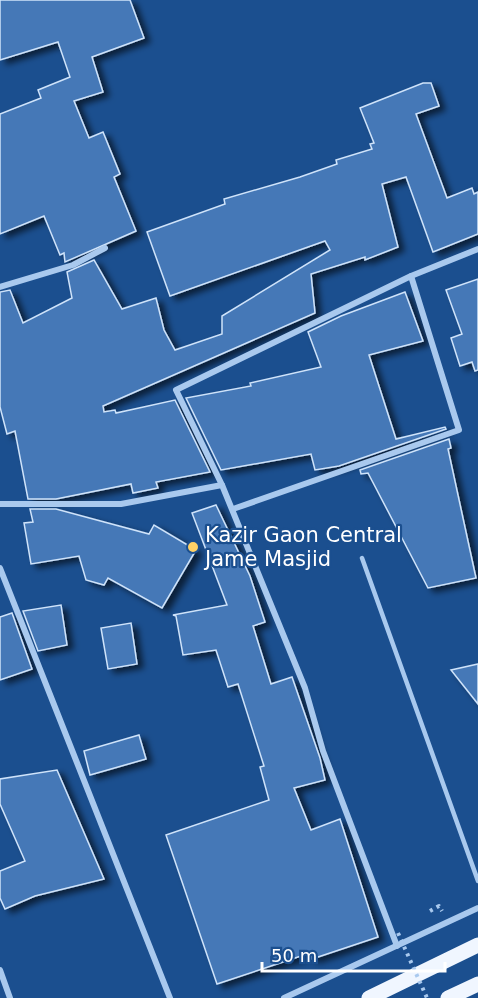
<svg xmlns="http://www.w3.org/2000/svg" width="478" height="998" viewBox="0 0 478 998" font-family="'DejaVu Sans',sans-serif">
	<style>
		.building { fill: #4478b7; stroke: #cfe3fa; stroke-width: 1.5; filter: url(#shadow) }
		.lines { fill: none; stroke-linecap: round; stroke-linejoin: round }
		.path { stroke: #a9c9ee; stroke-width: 4; stroke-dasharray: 3 4.5; stroke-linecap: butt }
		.service { stroke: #a9c9ee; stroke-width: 4.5 }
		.minor { stroke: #a9c9ee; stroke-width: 6 }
		.primary { stroke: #f0f6ff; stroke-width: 15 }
		.path-bridge { stroke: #a9c9ee; stroke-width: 4; stroke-dasharray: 3 4.5; stroke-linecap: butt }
		.poi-dot { fill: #ffd166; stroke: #1b4f8f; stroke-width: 2 }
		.labels { text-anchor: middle; stroke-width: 4.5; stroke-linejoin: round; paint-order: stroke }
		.poi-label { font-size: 21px; fill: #fff; stroke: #1b4f8f; text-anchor: start }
	</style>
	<defs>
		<filter id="shadow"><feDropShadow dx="6" dy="4" stdDeviation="3" flood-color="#0009"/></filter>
	</defs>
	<rect width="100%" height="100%" fill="#1b4f8f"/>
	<g class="building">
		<path d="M0,0H130L144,38L92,57L103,92L74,101L89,138L103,132L120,174L114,177L136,231L65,262L64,253L60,255L44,216L0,234V114L41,98L38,90L70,77L58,42L0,60Z"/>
		<path d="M423,83H431L439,106L416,114L447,198L472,188L474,194L478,192V234L433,252L406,177L382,184L398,247L365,260V257L311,274L315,313L103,406L104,412L115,410L116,413L175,400L210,472L156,482L158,488L133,493L131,484L56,499H28L15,431L7,434L0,407V292L10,290L23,323L72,298L67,272L94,260L122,309L156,298L164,330L175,350L222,334V316L330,250L325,241L170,296L147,232L225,204L224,199L300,177L337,164L336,160L372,149L370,144L374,143L360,108Z"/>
		<path d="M478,279V370L475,371L472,362L460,366L451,338L462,334L446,290Z"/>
		<path d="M405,292L423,341L369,355L396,439L445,427L446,429L339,466L315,470L311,454L221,470L186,398L251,386L250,383L321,367L308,332L341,316Z"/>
		<path d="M449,439L451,448L448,449L476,578L428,588L368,473L361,474L360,470Z"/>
		<path d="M216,505L250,576L265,622L253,626L271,684L292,677L320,758L325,780L294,788L311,830L340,819L378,937L312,959L310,953L217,984L166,835L269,800L260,767L264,766L238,684L228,687L216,650L183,655L176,616L173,615L227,605L192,513Z"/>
		<path d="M30,509H56L149,534L154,525L196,550L162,608L108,578L104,585L86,580L79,556L31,564L24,523L33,522Z"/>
		<path d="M61,605L67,645L38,651L23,611Z"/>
		<path d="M12,613L32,669L0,680V617Z"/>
		<path d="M131,623L137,664L108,669L101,628Z"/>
		<path d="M478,664V704L451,670Z"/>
		<path d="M139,735L146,759L90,775L84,751Z"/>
		<path d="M57,770L104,879L35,896L5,909L0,898V871L25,861L0,804V779Z"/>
	</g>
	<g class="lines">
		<path class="path" d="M430,911L439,906L442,911"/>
		<path class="service" d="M362,558L478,881"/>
		<g class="minor">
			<path d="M0,287L73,265L105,248"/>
			<path d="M222,485L176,390L411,276L478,249"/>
			<path d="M0,504H121L222,485L305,688L323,751L397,946"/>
			<path d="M233,509L459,430L411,276"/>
			<path d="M0,568L170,998"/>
			<path d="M0,970L10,998"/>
			<path d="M284,998L478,908"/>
		</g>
		<g class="primary">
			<path d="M369,998L478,945"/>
			<path d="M448,998L478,984"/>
		</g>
		<path class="path-bridge" d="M398,933L427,998"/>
	</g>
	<circle class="poi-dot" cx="193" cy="547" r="6"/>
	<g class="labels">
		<g class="poi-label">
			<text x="205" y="542">Kazir Gaon Central<tspan x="205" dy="24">Jame Masjid</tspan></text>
		</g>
	</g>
	<path d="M262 962v9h183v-9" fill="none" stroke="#ffffff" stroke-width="3"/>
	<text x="271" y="962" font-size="18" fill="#ffffff" stroke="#1b4f8f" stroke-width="4.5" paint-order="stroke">50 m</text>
</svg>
